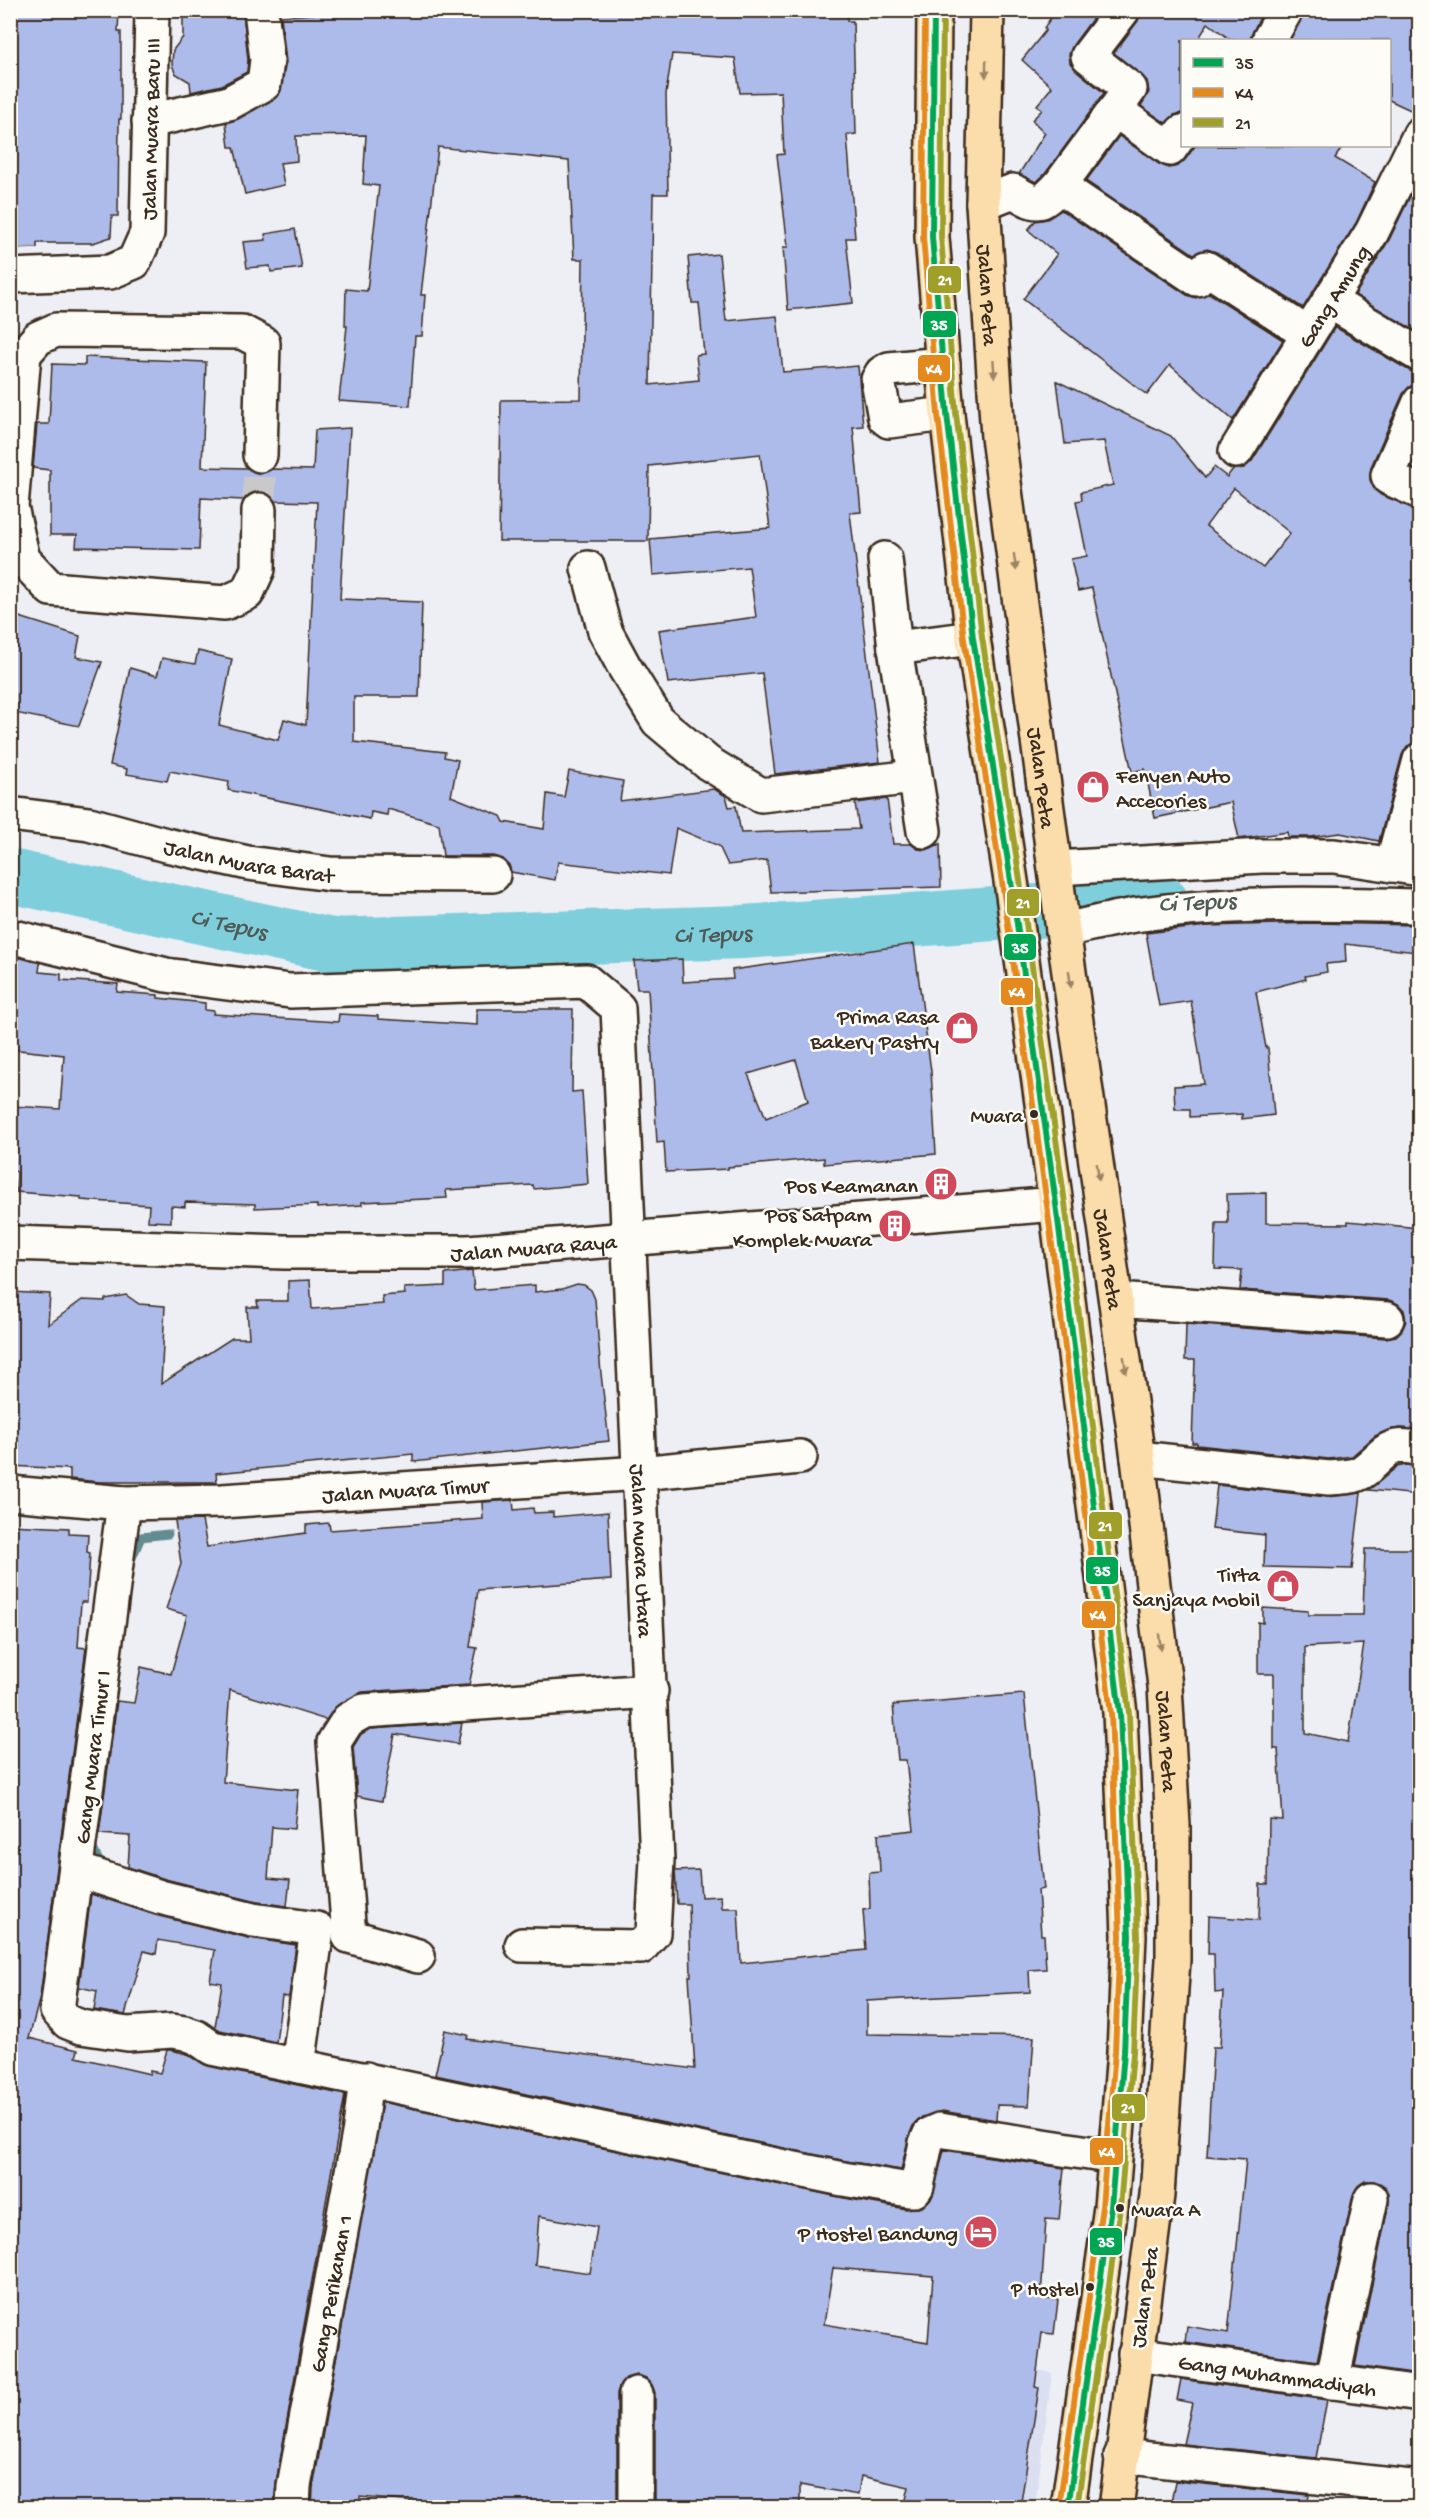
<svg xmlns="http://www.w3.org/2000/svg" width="1430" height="2518" viewBox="0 0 1430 2518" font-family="'Gochi Hand',sans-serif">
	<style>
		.built { fill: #dadff2 }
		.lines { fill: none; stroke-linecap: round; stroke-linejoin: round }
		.stream { stroke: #648c90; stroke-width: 9 }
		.river { stroke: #7fcedc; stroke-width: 54 }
		.building { fill: #adbbeb; stroke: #3b2a1e; stroke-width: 1.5; fill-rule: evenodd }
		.minor-tunnel { stroke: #c9c8ca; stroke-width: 33; stroke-dasharray: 33 16; stroke-linecap: butt }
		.minor-casing { stroke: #3b2a1e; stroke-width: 38 }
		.major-casing { stroke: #3b2a1e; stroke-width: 38 }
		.path { stroke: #3b2a1e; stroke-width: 4; stroke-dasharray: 4.5 4.5; stroke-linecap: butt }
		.minor { stroke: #fdfcf7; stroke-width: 33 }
		.major { stroke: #fbddab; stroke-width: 33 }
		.bus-1-casing { stroke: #fdfcf7; stroke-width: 10 }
		.bus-2-casing { stroke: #fdfcf7; stroke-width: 10 }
		.bus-3-casing { stroke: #fdfcf7; stroke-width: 10 }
		.bus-1 { stroke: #00a651; stroke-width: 6 }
		.bus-2 { stroke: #e4891d; stroke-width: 6 }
		.bus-3 { stroke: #9f9f2a; stroke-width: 6 }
		.oneway { fill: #9b8464 }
		.bus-dot { fill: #3b2a1e; stroke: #fdfcf7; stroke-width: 2 }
		.labels { text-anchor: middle; stroke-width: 5; stroke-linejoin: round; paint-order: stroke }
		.bus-label { font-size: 20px; fill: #3b2a1e; stroke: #fdfcf7; text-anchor: end }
		.street-label { font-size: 22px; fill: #3b2a1e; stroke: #fdfcf7 }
		.poi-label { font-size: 22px; fill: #3b2a1e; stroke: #fdfcf7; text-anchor: end }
		.water-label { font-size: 24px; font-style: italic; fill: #4f5b57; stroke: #fdfcf7 }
		.line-badge { stroke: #fdfcf7; stroke-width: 2 }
		.badge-label { font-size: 16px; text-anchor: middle; font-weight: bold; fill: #fff }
	</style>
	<rect width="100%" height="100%" fill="#edeff5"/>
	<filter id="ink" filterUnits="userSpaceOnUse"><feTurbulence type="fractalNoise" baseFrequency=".0167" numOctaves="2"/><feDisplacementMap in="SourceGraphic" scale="12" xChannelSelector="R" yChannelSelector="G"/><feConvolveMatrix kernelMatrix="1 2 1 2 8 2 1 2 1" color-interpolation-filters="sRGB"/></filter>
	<g filter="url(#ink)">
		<path class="built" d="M1016,2366L1052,2373L1035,2507L960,2508Z"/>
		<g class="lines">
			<g class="stream">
				<path d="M129,1565L141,1537L168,1534"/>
				<path d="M93,1840L92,1847L103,1869"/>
			</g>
			<path class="river" id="s1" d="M10,876L331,945L743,932L1162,902"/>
		</g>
		<g class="building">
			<path d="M10,10H119L118,32H121V119H119L118,216H112L111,237L93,243H37V248L10,249Z"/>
			<path d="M183,10H243L248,60L247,72L222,85L191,92L190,82L175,73L172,64L173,50L183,37Z"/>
			<path d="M314,10H847V21H853L856,134L847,135L855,238H846L853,303L788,310L783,247H788L777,155L784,154L781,92L740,93L735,58L672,54L666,94L668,194H653L650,385L699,380L696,355L704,354L699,303H692L688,257L719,254L726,321L777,316L783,372L858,366L863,426L853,427L861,512L850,513L880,762L775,774L762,673L668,683L659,630L756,617L749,567L653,575L650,539L770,528L760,454L649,466L648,541H499L501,400L581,399L583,259H574L569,161L438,147L421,295H425L422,336H415L410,406L339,401L347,326H345L346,289L367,291L379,186L363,184L366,135L296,136L297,161L280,163L284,185L245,194L234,147H229L226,123L238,119L279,95L286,62L281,16L314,14Z"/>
			<path d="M1056,10H1099L1073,45L1069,54L1070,63L1076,70L1104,93L1045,174L1036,182L1019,174L1045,133L1032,120L1042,110L1037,105L1052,87L1022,60L1046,30L1044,28Z"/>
			<path d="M1141,10H1264L1253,31L1250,40H1231L1208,23L1198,40H1182V113L1174,115L1166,123L1141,106L1149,92L1147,81L1114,53L1138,21Z"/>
			<path d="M1305,10H1419V114L1389,100V40H1290Z"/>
			<path d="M1119,136L1159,164L1169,168L1178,166L1185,160L1195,146H1343L1335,158L1375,182L1356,223L1303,308L1216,252L1207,249L1194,254L1086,181Z"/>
			<path d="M1419,178V333L1355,295L1389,240Z"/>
			<path d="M1061,210L1187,295L1196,298L1209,293L1283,340L1233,420L1170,365L1147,395L1023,299L1057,254L1028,230L1035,221L1047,219Z"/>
			<path d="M295,229L302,268L271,272L270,266L247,268L243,242L266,240L265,234Z"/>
			<path d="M1335,327L1410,371L1419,374V384L1409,387L1403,394L1371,467L1370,480L1375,490L1381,495L1419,510V742L1407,746L1402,755L1379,841L1340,833L1311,837H1288L1287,832L1239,839L1231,802L1155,818L1145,769L1132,772L1092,588L1078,591L1071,559L1087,556L1076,501L1082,500L1081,492L1113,485L1104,441L1065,444L1057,381L1171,436L1205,478L1214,467L1227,477L1233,469L1244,468L1252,461ZM1234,488L1290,533L1263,568L1206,526Z"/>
			<path d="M85,357L206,362L202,467L247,468L260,474L272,469L313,470L315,430L350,428L340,599L422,602L419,697H354V742L445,752L444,757L458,760L451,796L501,816L504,822L544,829L547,794L564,797L569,771L623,781L620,801L714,789L726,796L729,807L736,806L741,833L859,829L855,803L887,799L893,844H911L918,849L926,850L940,844L941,887L771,892L767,860L728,865L719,846L676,828L669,875L558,862L555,880L511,872L509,865L503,859L494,856H443L439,824L388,809L387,815L371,812L370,819L228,790L229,782L170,771L167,781L126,774L127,769L110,765L130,668L157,676L162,658L195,664L198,651L232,659L219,725L278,740L284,719L306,725L317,502L275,501L269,494L260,491L250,493L244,500L201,498L199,550L76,547L77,535H50V470L33,468L37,424H49L52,364L85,365Z"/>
			<path d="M1419,450V471L1412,468Z"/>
			<path d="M10,614L80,636L76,657L102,662L79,726L10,712Z"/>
			<path d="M1313,923L1419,925L1417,952L1345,944L1346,962L1326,964L1327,972L1305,976L1306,979L1256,992L1266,1048H1268L1274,1115L1242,1119V1114L1190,1117V1109H1175L1174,1086L1204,1084L1191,1001L1159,1006L1146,933L1207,926Z"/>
			<path d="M914,944L931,1071L936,1154L824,1164V1158L728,1167V1169L666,1172L664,1142L657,1143L648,989H637L634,961L682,959L683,982L733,979L732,970ZM796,1060L808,1101L766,1118L748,1074Z"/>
			<path d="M10,955L40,963L39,972L61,974V980L118,984L117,992L158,995V998L205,1003V1010L214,1011L213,1014L338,1022L339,1014L378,1016V1019L477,1025V1009H573L572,1092L582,1091L588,1184L534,1189L533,1185L446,1190L447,1198L362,1202V1205L317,1208V1205L255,1208V1204L185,1202V1207L171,1206V1222L148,1221L149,1205L81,1200V1197L16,1192L17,1172L10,1170L13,1106L60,1109L64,1055L10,1049Z"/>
			<path d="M1266,1193V1223L1348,1224V1221L1419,1228V1430L1400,1428L1389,1430L1375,1436L1352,1456L1329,1459L1197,1445V1443H1192L1195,1360H1185L1186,1324L1386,1338L1396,1336L1402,1330L1406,1321L1404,1310L1398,1304L1389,1300L1240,1290L1242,1270L1215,1269L1216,1223H1228L1227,1194Z"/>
			<path d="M472,1271L474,1290L535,1285V1292L562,1289L577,1284L584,1285L591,1290L595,1299L601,1374L609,1441L413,1462V1454L216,1473L217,1482H99L70,1479V1469L10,1466V1292L50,1294L48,1325L82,1300L105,1301V1299L126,1295L139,1304L165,1306L161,1384L232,1338H249L247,1307H258L257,1301H288V1281L310,1280L312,1309L383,1304L382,1296L405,1294L404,1288L445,1286V1274Z"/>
			<path d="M1406,1465L1419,1467V1495L1368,1490L1397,1467Z"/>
			<path d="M1217,1485L1327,1497L1361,1493L1352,1569L1264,1567L1265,1535L1212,1529Z"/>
			<path d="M513,1500L514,1510L533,1508L534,1513L553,1512V1517L608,1512L611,1580L478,1590L470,1647L477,1648L469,1685L362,1692L339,1704L326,1720L230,1690L223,1782L298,1790L294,1829L272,1827L268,1878L290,1880L287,1906L257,1902L165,1879L128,1867L130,1836L99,1834L117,1701L134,1703L141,1667L171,1674L187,1615L166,1609L181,1564L175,1521L202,1520L207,1547L306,1533V1525L329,1523L330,1530L483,1519L482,1502Z"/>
			<path d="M10,1525L69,1528V1533L88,1534L87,1552L90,1553L87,1602H81L78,1647L86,1648L40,1997L29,2038L78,2050L76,2057L150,2074V2071L160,2073L167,2050H171L187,2054L208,2066L345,2095L276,2483L274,2508H40L10,2504V1672L15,1596L10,1595Z"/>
			<path d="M1365,1549H1419V2375L1355,2366L1389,2203V2194L1384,2186L1374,2181H1365L1358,2186L1353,2195L1317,2361L1185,2342L1187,2326L1228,2333L1246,2159L1207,2156L1213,2047H1220L1223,1992L1215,1993L1214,1954H1208L1209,1916L1259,1920L1260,1884H1268L1269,1819L1283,1820L1278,1749H1274V1674H1258V1622L1263,1623V1608L1308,1611V1615H1363ZM1364,1644L1348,1742L1305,1733V1647Z"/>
			<path d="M1024,1694L1044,1889L1038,1890L1041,1935H1044L1046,1969L1029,1970L1030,1992L867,2001V2034L1034,2037L1029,2106L997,2105L996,2120L942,2111L922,2117L913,2126L909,2136L901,2170L846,2161L435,2075L445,2030L468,2035L467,2039L695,2069L689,1976H691L689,1904H677L675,1871L699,1870L701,1897L721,1896L722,1908H738L741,1963L866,1950L863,1910L870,1909L869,1873L880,1872L878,1834L914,1830L906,1760H898L893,1705Z"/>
			<path d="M462,1723L458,1744L395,1734L382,1801L357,1796L353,1747L361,1734L370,1729Z"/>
			<path d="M91,1894L155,1915L249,1938L296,1945L289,1997L282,1996L276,2042L220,2030L215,2027L222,1983L210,1981L215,1950L158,1940L156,1954L144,1951L125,2015L94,2010L97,1991L79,1987Z"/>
			<path d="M382,2102L839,2197L906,2209L922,2207L932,2197L944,2150L1064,2168L1059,2220L1046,2219L1041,2298L1058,2300L1054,2334L1042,2333L1035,2387L1039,2388L1020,2508H904L909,2487L861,2476L858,2495L800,2485V2508H655V2393L652,2385L646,2378L637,2375L626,2378L620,2385L617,2393V2508H415V2502L360,2497V2508H312L313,2488ZM539,2216L597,2227L590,2273L535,2265ZM833,2268L933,2276L928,2342L824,2324Z"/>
			<path d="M1181,2379L1327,2400L1316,2458L1183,2444L1192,2403L1177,2400Z"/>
			<path d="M1175,2481L1309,2495L1307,2508H1170Z"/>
		</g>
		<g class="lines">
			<path class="minor-tunnel" d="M259,510L260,455"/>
			<g class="minor-casing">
				<g id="minor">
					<path d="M1269,40L1286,10"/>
					<path d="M1115,110L1130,89L1088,56L1123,10"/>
					<path d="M149,121L229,103L264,84L267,60L261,10"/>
					<path d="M1182,132L1170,149L1115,110L1059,186L1197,279L1206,268L1308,334"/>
					<path d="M983,203L1013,191C1038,205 1038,208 1059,186"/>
					<path id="s2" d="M10,276L110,272L134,262L147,233L152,10"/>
					<path d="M1329,301L1420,355"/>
					<path d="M943,364L889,369L882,373L878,380L885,418L889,421L947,414"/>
					<path d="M1420,402L1388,475L1389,478L1420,492"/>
					<path id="s3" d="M1236,451L1372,232L1420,134"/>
					<path d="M259,510L258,569L247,593L225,603L51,589L23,559L11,507L24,354L38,338L56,330L242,332L263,343L260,455"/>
					<path d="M885,559L895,648"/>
					<path d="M588,568L605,631L625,668L658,721L708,763L761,795L914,777"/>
					<path id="s4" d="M10,814L89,824L166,845L248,863L330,874L493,875"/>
					<path d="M924,831L895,648L973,638"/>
					<path d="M1392,865L1420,760"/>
					<path d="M1056,868L1262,856H1334L1420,869"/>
					<path d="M1063,930C1087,925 1111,919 1135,915C1229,901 1325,904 1420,906"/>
					<path id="s5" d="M10,936L166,975L290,991L586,981L618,1008L657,1860L653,1933L641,1947L522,1945"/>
					<path id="s6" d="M10,1243L284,1252H468L1056,1204"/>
					<path d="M1116,1300L1387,1319"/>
					<path d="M1138,1458L1329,1478C1340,1477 1352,1478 1362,1472C1386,1455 1385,1440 1420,1449"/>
					<path id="s7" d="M10,1493L124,1503L222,1501L640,1473L800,1457"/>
					<path d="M124,1503L57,2010L68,2022L81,2027L128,2034L172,2031L185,2033L196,2037L212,2048L843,2179L909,2190H914L917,2186L926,2143L930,2134L939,2130L1115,2157"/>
					<path d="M77,1870L160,1897L253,1920L317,1929L298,2066"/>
					<path d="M418,1956L349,1936L334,1742L348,1720L364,1711L651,1691"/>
					<path id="s8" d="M1135,2354L1420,2394"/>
					<path d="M1332,2382L1371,2199"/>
					<path d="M1121,2456L1420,2488"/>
					<path id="s9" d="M293,2508L294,2486L360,2128L366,2079"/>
					<path d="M636,2508V2394"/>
				</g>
			</g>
			<g class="major-casing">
				<g id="major">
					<path d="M934,10L932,237L947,414L973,638L1011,881L1056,1204L1120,1713L1129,1936L1124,2052L1111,2207L1068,2508"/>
					<path id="s10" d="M987,10L983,203L998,437L1063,930L1138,1458L1165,1686L1173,1825V1960L1157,2195L1116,2508"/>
				</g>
			</g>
			<path class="path" d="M10,1599L14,1601L10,1630"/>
			<use href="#minor" class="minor"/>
			<use href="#major" class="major"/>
			<g class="bus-1-casing">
				<path id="bus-1" d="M934,10L932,237L947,414L973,638L1011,881L1056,1204L1120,1713L1129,1936L1124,2052L1111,2207L1068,2508"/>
			</g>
			<g class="bus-2-casing">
				<path id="bus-2" d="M925,10L923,237L938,415L964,639L1002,882L1047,1205L1111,1714L1120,1936L1115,2051L1102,2206L1059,2507"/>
			</g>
			<g class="bus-3-casing">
				<path id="bus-3" d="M943,10L941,237L956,413L982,637L1020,880L1065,1203L1129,1713L1138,1936L1133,2053L1120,2208L1077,2508"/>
			</g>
			<use href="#bus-1" class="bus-1"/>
			<use href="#bus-2" class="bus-2"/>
			<use href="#bus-3" class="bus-3"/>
		</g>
		<defs><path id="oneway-solid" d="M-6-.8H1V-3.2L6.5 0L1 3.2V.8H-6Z" transform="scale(1.5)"/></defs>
		<g class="oneway">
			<use href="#oneway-solid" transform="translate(986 69) rotate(91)"/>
			<use href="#oneway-solid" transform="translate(994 369) rotate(86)"/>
			<use href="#oneway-solid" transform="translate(1015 562) rotate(82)"/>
			<use href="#oneway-solid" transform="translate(1070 979) rotate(82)"/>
			<use href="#oneway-solid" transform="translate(1098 1172) rotate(82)"/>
			<use href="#oneway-solid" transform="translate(1125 1365) rotate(82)"/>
			<use href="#oneway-solid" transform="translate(1160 1642) rotate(83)"/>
		</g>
	</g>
	<defs>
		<g id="shop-disc" transform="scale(1.725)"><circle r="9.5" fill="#d1495b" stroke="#fdfcf7"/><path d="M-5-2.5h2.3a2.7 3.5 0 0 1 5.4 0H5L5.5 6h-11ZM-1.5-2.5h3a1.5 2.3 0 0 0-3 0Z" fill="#fff"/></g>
		<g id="building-disc" transform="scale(1.725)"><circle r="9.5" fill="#d1495b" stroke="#fdfcf7"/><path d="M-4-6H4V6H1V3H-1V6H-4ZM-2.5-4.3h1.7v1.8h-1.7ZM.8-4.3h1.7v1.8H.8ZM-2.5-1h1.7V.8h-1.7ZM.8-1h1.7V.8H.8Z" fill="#fff"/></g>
		<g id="hotel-disc" transform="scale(1.725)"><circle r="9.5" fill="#d1495b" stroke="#fdfcf7"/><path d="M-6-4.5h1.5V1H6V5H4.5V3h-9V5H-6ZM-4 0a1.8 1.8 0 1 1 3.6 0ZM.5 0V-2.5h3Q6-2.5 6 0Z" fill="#fff"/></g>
	</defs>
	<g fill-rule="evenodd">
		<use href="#shop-disc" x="1093" y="787"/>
		<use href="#shop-disc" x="962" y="1028"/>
		<use href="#building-disc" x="941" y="1184"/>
		<use href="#building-disc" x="895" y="1226"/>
		<use href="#shop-disc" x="1283" y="1586"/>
		<use href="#hotel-disc" x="981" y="2232"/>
	</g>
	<g class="bus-dot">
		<circle cx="1034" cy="1114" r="5"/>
		<circle cx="1120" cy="2208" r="5"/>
		<circle cx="1090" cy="2287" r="5"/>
	</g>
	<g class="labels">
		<g class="bus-label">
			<text x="1023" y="1122">Muara</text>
			<text x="1131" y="2216" text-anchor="start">Muara A</text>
			<text x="1079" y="2295">P Hostel</text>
		</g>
		<g class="street-label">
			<text dy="8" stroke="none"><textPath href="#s2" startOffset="262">Jalan Muara Baru III</textPath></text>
			<text dy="8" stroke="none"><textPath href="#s10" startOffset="285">Jalan Peta</textPath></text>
			<text dy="8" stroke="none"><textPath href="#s3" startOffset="183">Gang Amung</textPath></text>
			<text dy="8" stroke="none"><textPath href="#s10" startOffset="771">Jalan Peta</textPath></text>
			<text dy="8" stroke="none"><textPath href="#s4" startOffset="244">Jalan Muara Barat</textPath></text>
			<text dy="8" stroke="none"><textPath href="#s6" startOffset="524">Jalan Muara Raya</textPath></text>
			<text dy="8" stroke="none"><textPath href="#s10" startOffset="1257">Jalan Peta</textPath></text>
			<text dy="8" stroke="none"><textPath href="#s7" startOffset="396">Jalan Muara Timur</textPath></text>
			<text dy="8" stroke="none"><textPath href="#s5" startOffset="1167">Jalan Muara Utara</textPath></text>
			<text dy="8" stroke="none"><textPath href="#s10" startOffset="1743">Jalan Peta</textPath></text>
			<text transform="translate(91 1757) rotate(-83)" y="8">Gang Muara Timur I</text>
			<text dy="8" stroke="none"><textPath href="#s9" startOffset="218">Gang Perikanan 1</textPath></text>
			<text transform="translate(1143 2297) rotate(-82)" y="8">Jalan Peta</text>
			<text dy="8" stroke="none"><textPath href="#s8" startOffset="144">Gang Muhammadiyah</textPath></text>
		</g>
		<g class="poi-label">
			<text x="1116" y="782" text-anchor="start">Fenyen Auto<tspan x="1116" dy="25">Accecories</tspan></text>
			<text x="939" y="1023">Prima Rasa<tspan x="939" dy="25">Bakery Pastry</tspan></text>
			<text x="918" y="1192">Pos Keamanan</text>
			<text x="872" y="1221">Pos Satpam<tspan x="872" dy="25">Komplek Muara</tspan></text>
			<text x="1260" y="1581">Tirta<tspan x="1260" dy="25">Sanjaya Mobil</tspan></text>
			<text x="958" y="2240">P Hostel Bandung</text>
		</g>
		<g class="water-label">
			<text transform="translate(1197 901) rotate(-3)" y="8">Ci Tepus</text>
			<text dy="8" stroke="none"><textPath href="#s1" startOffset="224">Ci Tepus</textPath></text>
			<text dy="8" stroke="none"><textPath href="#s1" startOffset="710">Ci Tepus</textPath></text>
		</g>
	</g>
	<g class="line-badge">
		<rect x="927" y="265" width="35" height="29" rx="6" fill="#9f9f2a"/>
		<rect x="922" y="310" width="35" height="28" rx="6" fill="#00a651"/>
		<rect x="917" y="354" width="34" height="29" rx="6" fill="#e4891d"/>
		<rect x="1006" y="888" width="34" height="29" rx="6" fill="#9f9f2a"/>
		<rect x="1003" y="933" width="34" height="28" rx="6" fill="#00a651"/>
		<rect x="1000" y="977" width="34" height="29" rx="6" fill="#e4891d"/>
		<rect x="1088" y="1511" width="35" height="29" rx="6" fill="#9f9f2a"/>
		<rect x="1085" y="1556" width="34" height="29" rx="6" fill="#00a651"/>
		<rect x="1081" y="1600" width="35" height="29" rx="6" fill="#e4891d"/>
		<rect x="1111" y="2093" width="35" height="29" rx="6" fill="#9f9f2a"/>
		<rect x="1089" y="2137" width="35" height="29" rx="6" fill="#e4891d"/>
		<rect x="1089" y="2227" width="34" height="29" rx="6" fill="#00a651"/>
	</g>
	<g class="badge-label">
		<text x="945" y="285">21</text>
		<text x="939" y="330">35</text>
		<text x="934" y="374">K4</text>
		<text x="1023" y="908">21</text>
		<text x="1020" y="953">35</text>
		<text x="1017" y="997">K4</text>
		<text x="1105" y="1531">21</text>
		<text x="1102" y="1576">35</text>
		<text x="1098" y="1620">K4</text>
		<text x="1128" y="2113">21</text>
		<text x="1107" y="2157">K4</text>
		<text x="1106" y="2247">35</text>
	</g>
	<rect width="1430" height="2518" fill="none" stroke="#fdfcf7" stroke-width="36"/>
	<rect x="18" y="18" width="1394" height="2482" fill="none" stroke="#3b2a1e" stroke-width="2" filter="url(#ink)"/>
	<rect x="1181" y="39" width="210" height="108" fill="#fdfcf7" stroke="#afa8a0" stroke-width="1.5"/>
	<rect x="1193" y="58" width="30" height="9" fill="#00a651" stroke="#afa8a0" stroke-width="1.5"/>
	<text x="1235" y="69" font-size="18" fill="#3b2a1e">35</text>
	<rect x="1193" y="88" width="30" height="9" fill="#e4891d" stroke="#afa8a0" stroke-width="1.5"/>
	<text x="1235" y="99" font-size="18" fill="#3b2a1e">K4</text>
	<rect x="1193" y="118" width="30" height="9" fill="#9f9f2a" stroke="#afa8a0" stroke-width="1.5"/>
	<text x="1235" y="129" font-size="18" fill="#3b2a1e">21</text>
</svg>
